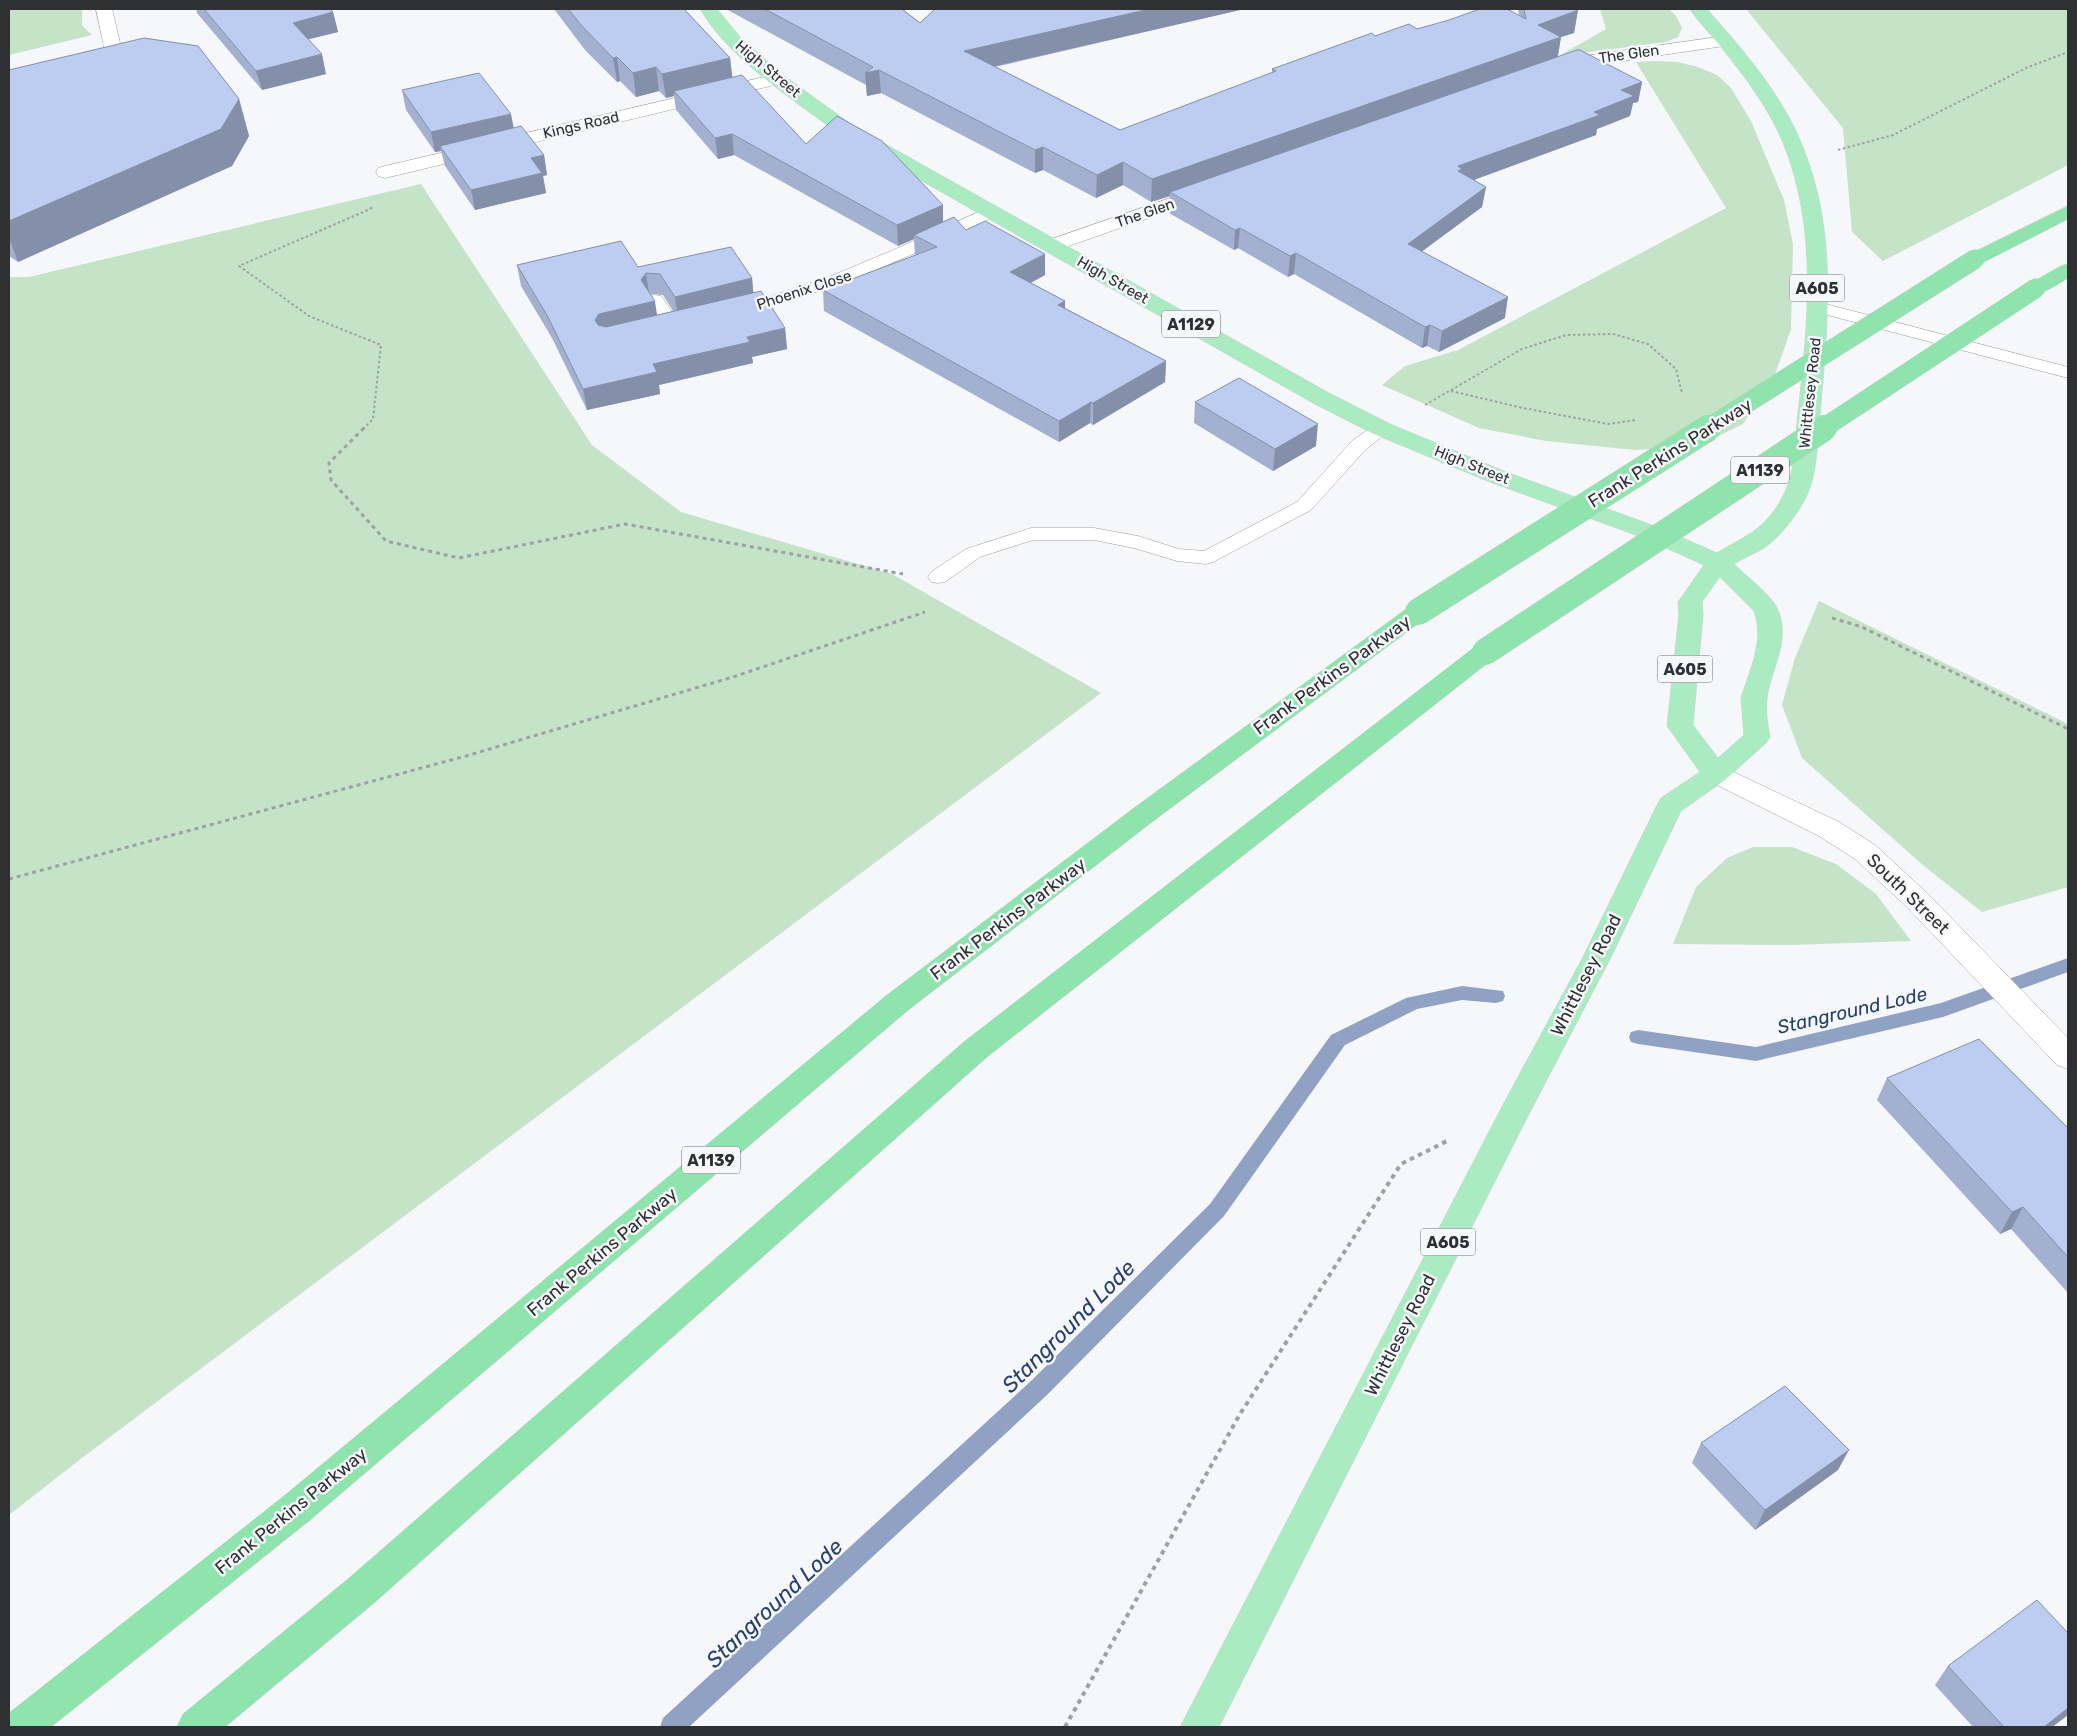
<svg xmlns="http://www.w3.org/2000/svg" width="2077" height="1736" viewBox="0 0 2077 1736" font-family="Rubik,sans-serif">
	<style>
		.green { fill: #c4e3c7 }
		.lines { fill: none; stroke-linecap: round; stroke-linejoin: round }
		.stream { fill: #8fa2c3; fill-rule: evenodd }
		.service-casing { stroke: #9b9da0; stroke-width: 1 }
		.minor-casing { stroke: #9b9da0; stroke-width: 1 }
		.tertiary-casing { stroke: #9b9da0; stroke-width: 1 }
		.primary-casing { stroke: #d1d1d2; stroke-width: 1 }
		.trunk-casing { stroke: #d1d1d2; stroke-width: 1 }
		.path-far2 { stroke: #9fa0a3; stroke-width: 2; stroke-dasharray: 2.5 2.5; stroke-linecap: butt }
		.path-far1 { stroke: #9fa0a3; stroke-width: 3; stroke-dasharray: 4 4; stroke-linecap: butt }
		.path { stroke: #9fa0a3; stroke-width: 4; stroke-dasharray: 4.5 4.5; stroke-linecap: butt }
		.service { fill: #fff; fill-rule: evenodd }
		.minor { fill: #fff; fill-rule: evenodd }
		.tertiary { fill: #fff; fill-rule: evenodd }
		.primary { fill: #aaebc1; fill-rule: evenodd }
		.trunk { fill: #8ee4ac; fill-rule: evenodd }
		.trunk-bridge-far1-casing { stroke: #d1d1d2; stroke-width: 20; stroke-linecap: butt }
		.trunk-bridge-casing { stroke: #d1d1d2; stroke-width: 27; stroke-linecap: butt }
		.trunk-bridge-far1 { stroke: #8ee4ac; stroke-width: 19 }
		.trunk-bridge { stroke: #8ee4ac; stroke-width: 26 }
		.wall { fill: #a3b0cf; fill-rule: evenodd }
		.shaded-wall { fill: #8490a9 }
		.building { fill: #bdcdf1; stroke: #8490a9 }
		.labels { text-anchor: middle; stroke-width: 5; stroke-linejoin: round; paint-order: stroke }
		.far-street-label { font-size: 15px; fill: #2f3031; stroke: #f5f7fb }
		.shield { fill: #f5f7fb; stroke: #6a6c6e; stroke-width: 1 }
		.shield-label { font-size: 16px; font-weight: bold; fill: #2f3031 }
		.street-label { font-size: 18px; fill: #2f3031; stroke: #f5f7fb }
		.water-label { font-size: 19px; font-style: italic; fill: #263f6b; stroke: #f5f7fb }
		.near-water-label { font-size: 22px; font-style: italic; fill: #263f6b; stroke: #f5f7fb }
	</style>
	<rect width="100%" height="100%" fill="#f5f7fb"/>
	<g class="green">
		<path d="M9,9H82V25L92,35L9,55Z"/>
		<path d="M1600,9H1669L1676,16L1682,28L1678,37L1666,42L1559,56L1606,29Z"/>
		<path d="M1746,9H2068V165L1883,261L1852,232L1843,128Z"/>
		<path d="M1656,61L1677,62L1698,67L1717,75L1731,88L1751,121L1784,200L1793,244L1791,329L1772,383L1743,424L1698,446L1635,450L1546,441L1479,428L1382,385L1405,366L1458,350L1726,208L1636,62Z"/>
		<path d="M421,184L592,445L681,512L892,574L1101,693L78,1461L9,1515V277H29Z"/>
		<path d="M1819,601L2068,724V887L1982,912L1924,866L1802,758L1782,705L1795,658Z"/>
		<path d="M1753,847H1792L1836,864L1876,894L1911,941L1791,945L1673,944L1696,887L1727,858Z"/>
	</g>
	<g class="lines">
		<g class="stream">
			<path d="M2068,958V972L1943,1017L1756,1061L1638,1044L1631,1042L1629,1037L1631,1032L1638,1030L1756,1047L1941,1003Z"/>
			<path d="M1462,986L1503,991L1505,996L1503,1001L1496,1003L1462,1000L1417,1009L1345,1045L1224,1216L1047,1395L689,1727H660L663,1718L1031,1381L1210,1204L1331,1035L1406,998Z"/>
		</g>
		<g class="service-casing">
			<g id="service">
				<path d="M990,207L996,208L998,212L996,216C912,256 828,293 737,315L731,314L728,310L731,306L765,298L829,277L891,251Z"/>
				<path d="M655,295L661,296L664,300L681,326L678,330L672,331L666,330L663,326L646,300L649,296Z"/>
				<path d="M1818,302L2068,367V378L1812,311L1809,307L1812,303Z"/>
				<path d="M1382,423L1389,425L1392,429L1366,449L1311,510L1213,562L1206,564L1177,561L1134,548L1094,540H1033L980,557L945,582L938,583L931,582L928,577L931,572L966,549L1031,528H1094L1138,536L1179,549L1204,551L1297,502L1352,441L1375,425Z"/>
			</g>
		</g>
		<g class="minor-casing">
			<g id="minor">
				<path d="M96,9H112L124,60L121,64L92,73L86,72L83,68L86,64L106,57Z"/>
				<path d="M1725,36L1731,37L1734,41L1731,45L1573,68L1561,71L1555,70L1552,66L1555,62L1570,58Z"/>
				<path d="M777,74L783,75L786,79L783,83L385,178L378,176L376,172L378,168L385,166Z"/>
				<path d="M1205,186L1212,188L1215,192L1212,196L1060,249L1053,251L1046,249L1043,245L1046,241Z"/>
			</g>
		</g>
		<g class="tertiary-casing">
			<path id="tertiary" d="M1716,765L1725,768L1839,822L1875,845L1927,893L2068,1038V1069L2057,1065L1907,907L1855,859L1819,836L1707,780L1703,774L1707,768Z"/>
		</g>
		<g class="primary-casing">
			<path id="primary" d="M700,9H717L740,37L783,75L855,127L1329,393L1390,424L1506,472L1660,528L1717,553C1746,535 1764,531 1782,498C1796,473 1795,441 1798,413C1808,323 1818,231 1784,145C1769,108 1745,77 1721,47C1711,34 1698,22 1690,9H1707C1743,50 1781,93 1802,145C1838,231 1828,323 1820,414C1817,440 1818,471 1807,495C1798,514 1781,536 1764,548C1754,554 1743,558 1734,564C1744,574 1772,596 1777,608C1792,640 1771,668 1767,698C1765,711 1768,725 1770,737L1766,743L1725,780L1681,811L1611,957L1530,1112L1219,1727H1180L1505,1101L1583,957L1657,805L1661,798L1700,772L1667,726L1679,615L1678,602L1704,565L1644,538L1490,482L1374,434L1313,403L841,135C795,101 729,59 700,9ZM1720,577L1754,611L1757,622L1758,638L1754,659L1741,698L1744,735L1718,758L1693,725L1703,615L1702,602Z"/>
		</g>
		<g class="trunk-casing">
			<g id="trunk">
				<path d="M2068,206V219L1982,263L1975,265L1968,263L1965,259L1968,255Z"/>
				<path d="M2068,264V278C2056,285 2043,296 2029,292L2026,288L2029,284L2061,266Z"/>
				<path d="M1418,604L1427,607L1430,612L1427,617L1152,822L907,1011L310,1520L51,1727H9V1713L284,1496L887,995L1134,808L1409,607Z"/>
				<path d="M1485,644L1494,646L1497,652L1494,658L987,1057L374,1603L225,1727H177L183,1714L348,1579L965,1041L1476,646Z"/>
			</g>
		</g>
		<g class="path-far2">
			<path d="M1838,150L1893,135L2026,68L2068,52"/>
			<path d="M1451,391L1523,408L1608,424L1636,420"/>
			<path d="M1425,405L1522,349L1566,335L1613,334L1648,344L1676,369L1682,393"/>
			<path d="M363,429L373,419L381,345L309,316L239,266L370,209L373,206"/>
		</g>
		<g class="path-far1">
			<path d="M364,428L329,463L331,480L386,541L459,558L625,524L903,574"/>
			<path d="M1832,618L1862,627L2068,729"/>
			<path d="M9,879L466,756L736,676L925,612"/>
		</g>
		<path class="path" d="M1065,1727L1240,1414L1401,1164L1449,1140"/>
		<use href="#service" class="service"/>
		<use href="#minor" class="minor"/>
		<use href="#tertiary" class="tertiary"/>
		<use href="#primary" class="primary"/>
		<use href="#trunk" class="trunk"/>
		<g class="trunk-bridge-far1-casing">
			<g id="trunk-bridge-far1">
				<path d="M1706,429L1975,259"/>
				<path d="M1822,429L2036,288"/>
			</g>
		</g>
		<g class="trunk-bridge-casing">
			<g id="trunk-bridge">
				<path d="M1418,612L1708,428"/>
				<path d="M1485,652L1824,428"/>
			</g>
		</g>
		<use href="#trunk-bridge-far1" class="trunk-bridge-far1"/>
		<use href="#trunk-bridge" class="trunk-bridge"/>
	</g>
	<g class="wall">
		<path d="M196,9H330L333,12L338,32L308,39L326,74L262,90L197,13Z"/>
		<path d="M554,9H684L730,58L732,77L806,144L943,205V222L966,230L1045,275L1031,283L1065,301V308L1166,361L1165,382L1093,425L1090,423L1059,442L824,311L823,290L915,256L914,239L898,246L734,155L718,159L676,110L674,96L666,98L659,91L636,97L620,81L617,82L585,50Z"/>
		<path d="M726,9H902L920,23L1240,10L995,67L1120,130L1272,73V69L1375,36L1417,29L1519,15L1518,9H1578L1574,33L1561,37L1558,57L1642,82L1638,102L1633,103L1630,116L1597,129L1596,135L1474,180L1486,187L1482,207L1422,251L1505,318L1439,352L1427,346L1422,348L1294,274L1288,277L1238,248L1234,250L1169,213L1170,196L1151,202L1123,185L1096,198L1043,170L1035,173L881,93L867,96L866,85Z"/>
		<path d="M9,70L239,99L249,136L232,166L18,262L9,256Z"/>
		<path d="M402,90L514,128L544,155L547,175L543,176L546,193L475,210L445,166L441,151L435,152L406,110Z"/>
		<path d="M517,265L638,267L752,278L753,293L785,328L787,349L752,357L753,363L659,385L660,394L587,410L552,338L521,286ZM651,294L663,295L673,311L657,315Z"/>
		<path d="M1195,402L1316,446L1273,471L1194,423Z"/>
		<path d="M1887,1078L2068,1128V1293L2011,1229L2000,1234L1877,1100Z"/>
		<path d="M1701,1443L1838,1470L1755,1530L1692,1463Z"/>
		<path d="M1948,1666L2068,1715L2052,1727H1973L1935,1685Z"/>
	</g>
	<g class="shaded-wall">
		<path d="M1150,9H1240V10L965,73L964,51Z"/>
		<path d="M1578,10L1574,33L1561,37L1557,59L1170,192V196L1151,202L1152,179L1538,25Z"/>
		<path d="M333,12L338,32L298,42L293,23Z"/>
		<path d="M322,54L326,74L262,90L256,71Z"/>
		<path d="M617,57L620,81L617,82L613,58Z"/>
		<path d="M730,58L733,82L674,91V96L666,98L662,74Z"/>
		<path d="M656,67L659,91L636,97L633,73Z"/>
		<path d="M879,70L881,93L867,96L865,73Z"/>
		<path d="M1642,82L1638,102L1633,103L1630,116L1597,129L1596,135L1460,185L1458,166L1594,112L1621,90Z"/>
		<path d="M239,99L249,136L232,166L18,262L9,238V221Z"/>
		<path d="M511,114L515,134L440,146L441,151L435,152L431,132Z"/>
		<path d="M732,134L734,155L718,159L715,138Z"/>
		<path d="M1043,147V170L1035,173V150Z"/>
		<path d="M544,155L547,175L543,176L546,193L475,210L471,190L531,158Z"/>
		<path d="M1123,162V185L1096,198L1097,175Z"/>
		<path d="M1486,187L1482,207L1405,264L1408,244Z"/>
		<path d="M943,205V226L914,235V239L898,246L897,225Z"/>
		<path d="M1240,228L1238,248L1234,250L1235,230Z"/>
		<path d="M1296,253L1294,274L1288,277L1290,256Z"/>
		<path d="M1045,254V275L1011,293L1010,272Z"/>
		<path d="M646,273L649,294L641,280Z"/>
		<path d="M752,278L754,299L678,318L675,297Z"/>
		<path d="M1508,297L1505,318L1439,352L1442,331Z"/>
		<path d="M655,301L658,322L603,335L595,320L599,314Z"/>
		<path d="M1065,301V322L1058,305Z"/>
		<path d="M1430,325L1427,346L1422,348L1425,327Z"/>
		<path d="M785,328L787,349L752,357L753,363L659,385L660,394L587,410L583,389L653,364L747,337Z"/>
		<path d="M1166,361L1165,382L1093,425V403Z"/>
		<path d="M1091,402L1090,423L1059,442V421Z"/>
		<path d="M1318,424L1316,446L1273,471L1275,449Z"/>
		<path d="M2023,1207L2011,1229L2000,1234L2012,1212Z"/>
		<path d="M1849,1450L1838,1470L1755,1530L1765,1510Z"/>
		<path d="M2068,1708V1715L2052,1727H2044Z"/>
	</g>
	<g class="building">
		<path d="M204,9H330L333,12L293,23L322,54L256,71Z"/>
		<path d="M568,9H684L730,58L662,74L656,67L633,73L617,57L613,58L582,26Z"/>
		<path d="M765,9H902L920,23L935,9H1150L964,51L1120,130L1276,71L1272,69L1372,33L1375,36L1409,24L1417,29L1449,20L1480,9H1507L1526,19L1524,9H1578V10L1538,25L1561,37L1152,179L1123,162L1097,175L1043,147L1035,150L879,70L865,73L873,67Z"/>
		<path d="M144,38L198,46L239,99L221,129L9,221V70Z"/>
		<path d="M1577,50H1580L1642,82L1621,90L1634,96L1594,112L1600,115L1458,166L1462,169L1458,171L1486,187L1408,244L1508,297L1442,331L1430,325L1425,327L1296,253L1290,256L1240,228L1235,230L1170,192Z"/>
		<path d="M479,73L511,114L431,132L402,90Z"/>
		<path d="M742,75L806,144L837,116L882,141L943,205L897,225L732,134L715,138L674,91Z"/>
		<path d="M521,126L544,155L531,158L542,173L471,190L440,146Z"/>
		<path d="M954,217L966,230L985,221L1045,254L1010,272L1065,301L1058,305L1166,361L1093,403L1091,402L1059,421L823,290L937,247L914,235Z"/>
		<path d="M621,241L638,267L731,247L752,278L675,297L660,274L646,273L641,280L655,301L599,314L595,320L598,325L606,327L761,291L785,328L747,337L750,342L653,364L657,372L583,389L548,317L517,265Z"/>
		<path d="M1239,378L1318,424L1275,449L1195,402Z"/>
		<path d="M1979,1039L2068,1128V1257L2023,1207L2012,1212L1887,1078Z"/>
		<path d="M1785,1386L1849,1450L1765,1510L1701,1443Z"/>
		<path d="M2037,1600L2068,1633V1708L2044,1727H2004L1948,1666Z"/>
	</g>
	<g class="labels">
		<g class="far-street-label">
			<text transform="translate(1629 54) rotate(-8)" y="5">The Glen</text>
			<text transform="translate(768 69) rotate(40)" y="5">High Street</text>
			<text transform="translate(581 125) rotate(-13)" y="5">Kings Road</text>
			<text transform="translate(1145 213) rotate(-19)" y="5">The Glen</text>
			<text transform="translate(1113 280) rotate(30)" y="5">High Street</text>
			<text transform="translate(804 290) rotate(-18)" y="5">Phoenix Close</text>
			<text transform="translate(1810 393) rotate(-84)" y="5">Whittlesey Road</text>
			<text transform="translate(1472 465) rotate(22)" y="5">High Street</text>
		</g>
		<g class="shield">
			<rect x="1789.5" y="274.5" width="55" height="27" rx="4"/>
			<rect x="1162" y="310.5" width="58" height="27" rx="4"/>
			<rect x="1731" y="456.5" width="58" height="27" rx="4"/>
			<rect x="1657.5" y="655.5" width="55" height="27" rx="4"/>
			<rect x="682" y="1146.5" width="58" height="27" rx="4"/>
			<rect x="1420.5" y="1228.5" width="55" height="27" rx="4"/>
		</g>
		<g class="shield-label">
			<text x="1817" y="294">A605</text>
			<text x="1191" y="330">A1129</text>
			<text x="1760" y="476">A1139</text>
			<text x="1685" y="675">A605</text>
			<text x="711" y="1166">A1139</text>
			<text x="1448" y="1248">A605</text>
		</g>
		<g class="street-label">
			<text transform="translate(1670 453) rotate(-32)" y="6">Frank Perkins Parkway</text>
			<text transform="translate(1332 675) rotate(-36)" y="6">Frank Perkins Parkway</text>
			<text transform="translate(1908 894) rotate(44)" y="6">South Street</text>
			<text transform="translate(1008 919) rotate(-37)" y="6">Frank Perkins Parkway</text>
			<text transform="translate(1586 975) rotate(-63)" y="6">Whittlesey Road</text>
			<text transform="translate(602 1252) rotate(-40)" y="6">Frank Perkins Parkway</text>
			<text transform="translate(1400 1335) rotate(-63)" y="6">Whittlesey Road</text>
			<text transform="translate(291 1511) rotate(-39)" y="6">Frank Perkins Parkway</text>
		</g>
		<g class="water-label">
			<text transform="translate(1852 1010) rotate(-13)" y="7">Stanground Lode</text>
		</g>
		<g class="near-water-label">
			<text transform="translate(1068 1326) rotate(-45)" y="8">Stanground Lode</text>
			<text transform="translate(774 1603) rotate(-43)" y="8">Stanground Lode</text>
		</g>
	</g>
	<rect width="2077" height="1736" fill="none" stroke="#2f3031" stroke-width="20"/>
</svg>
